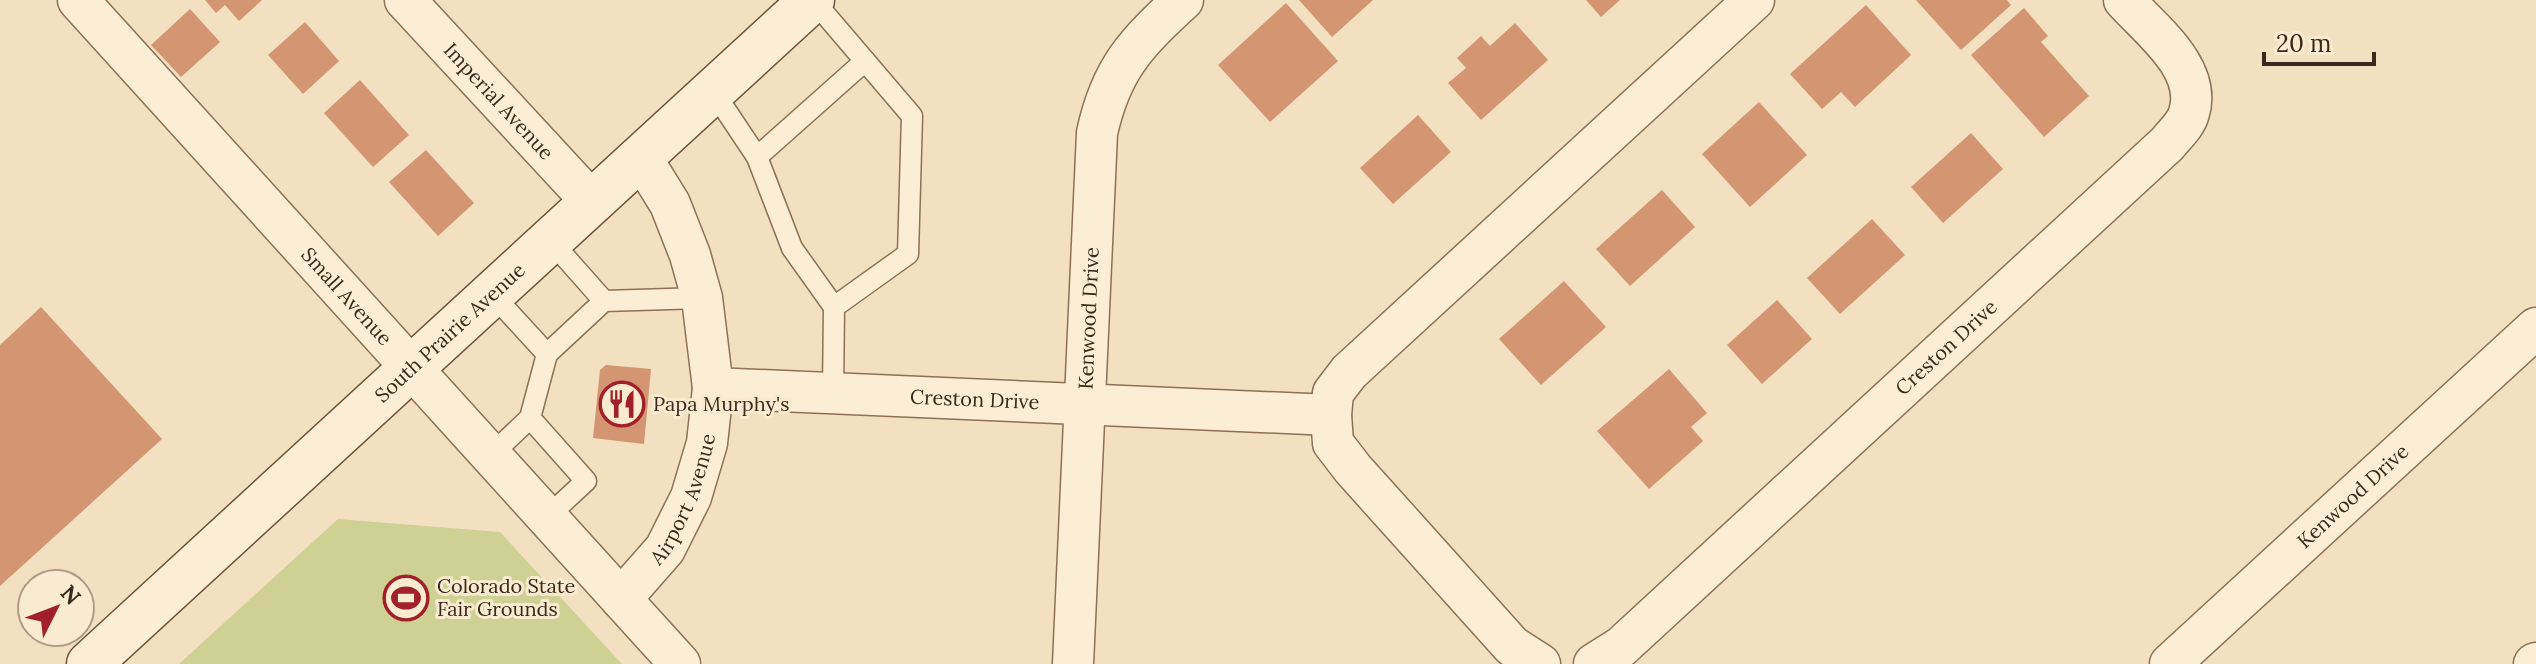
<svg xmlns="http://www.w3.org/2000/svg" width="2536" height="664" viewBox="0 0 2536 664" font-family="Lora,serif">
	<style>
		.green { fill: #ced193 }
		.building { fill: #d49572 }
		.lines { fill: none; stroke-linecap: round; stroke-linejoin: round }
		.service-casing { stroke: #8d7056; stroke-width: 23 }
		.minor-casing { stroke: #8d7056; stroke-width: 43 }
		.secondary-casing { stroke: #6f5139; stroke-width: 47 }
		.service { stroke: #fceed4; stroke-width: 20 }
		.minor { stroke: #fceed4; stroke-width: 40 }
		.secondary { stroke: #fceed4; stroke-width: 44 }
		.labels { text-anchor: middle; stroke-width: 6; stroke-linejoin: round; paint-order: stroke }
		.street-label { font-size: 20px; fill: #3b291c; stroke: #f9ebd0 }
		.poi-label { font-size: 20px; fill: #3b291c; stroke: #f9ebd0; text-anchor: start }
	</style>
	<rect width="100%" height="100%" fill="#f2e0c0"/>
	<path class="green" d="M338,519L500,532L622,664H179Z"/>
	<g class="building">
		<path d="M205,0H262L239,21L225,5L216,13Z"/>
		<path d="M1299,0H1373L1332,37Z"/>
		<path d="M1586,0H1620L1601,17Z"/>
		<path d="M1916,0H2007L2011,5L1961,50Z"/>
		<path d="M1286,3L1338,61L1270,122L1218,65Z"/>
		<path d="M1866,5L1911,55L1855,107L1841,92L1822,109L1790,74Z"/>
		<path d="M2024,8L2048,36L2041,42L2089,96L2044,137L1971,55Z"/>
		<path d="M190,9L220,42L181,77L151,45Z"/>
		<path d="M305,22L339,61L303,94L268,55Z"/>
		<path d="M1515,23L1548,60L1481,120L1448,83L1466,68L1457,58L1481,36L1490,46Z"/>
		<path d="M360,80L409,135L373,167L324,113Z"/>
		<path d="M1759,102L1807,155L1750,207L1702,154Z"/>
		<path d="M1418,115L1451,152L1393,204L1360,168Z"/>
		<path d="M1971,133L2003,169L1943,223L1911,187Z"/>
		<path d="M426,150L474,203L438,236L389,182Z"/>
		<path d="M1662,190L1695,227L1630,286L1596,249Z"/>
		<path d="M1872,219L1905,255L1840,314L1807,278Z"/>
		<path d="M1564,281L1606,327L1541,385L1499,339Z"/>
		<path d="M1777,300L1812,339L1762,384L1727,345Z"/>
		<path d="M41,307L162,439L0,586V345Z"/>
		<path d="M606,365L651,369L644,444L593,438L600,370Z"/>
		<path d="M1669,369L1707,413L1691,427L1703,441L1649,489L1597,431Z"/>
	</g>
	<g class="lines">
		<g class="service-casing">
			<g id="service">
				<path d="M813,0L912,116L908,254L834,307L833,393"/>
				<path d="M713,91L757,157L792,248L834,307"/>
				<path d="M757,157L865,61"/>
				<path d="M550,240L604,301"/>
				<path d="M492,294L547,354L530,418L586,481L547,517"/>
				<path d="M547,354L604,301L702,298"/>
				<path d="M491,455L530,418"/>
			</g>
		</g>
		<g class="minor-casing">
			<g id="minor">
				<path id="s1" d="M78,0L680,664"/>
				<path id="s2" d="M405,0L592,202"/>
				<path id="s3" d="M713,388L1331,415"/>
				<path id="s4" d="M621,599L665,549L691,497L707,443L713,388L702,298L690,255L670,204L641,157"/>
				<path id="s5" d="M1073,664L1097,133C1111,69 1135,44 1183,0"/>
				<path d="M1540,664L1512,646L1353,469L1333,443L1331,415L1333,393L1349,372L1754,0"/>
				<path id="s6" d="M1594,664L1621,647L2167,144C2174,135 2186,125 2189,113C2203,68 2150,29 2124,0"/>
				<path id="s7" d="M2170,664L2536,328"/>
				<path d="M2534,664L2536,663"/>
			</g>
		</g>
		<g class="secondary-casing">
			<g id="secondary">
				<path id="s8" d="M89,664L812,0"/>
			</g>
		</g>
		<use href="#service" class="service"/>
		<use href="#minor" class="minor"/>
		<use href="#secondary" class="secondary"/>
	</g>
	<defs>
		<g id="restaurant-ring" transform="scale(2.3)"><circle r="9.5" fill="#f9ebd0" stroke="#a22029" stroke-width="1.5"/><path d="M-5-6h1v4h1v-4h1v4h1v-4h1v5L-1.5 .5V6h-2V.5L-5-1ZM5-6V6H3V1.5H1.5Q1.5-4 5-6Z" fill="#a22029"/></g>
		<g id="stadium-ring" transform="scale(2.3)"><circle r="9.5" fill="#f9ebd0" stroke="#a22029" stroke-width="1.5"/><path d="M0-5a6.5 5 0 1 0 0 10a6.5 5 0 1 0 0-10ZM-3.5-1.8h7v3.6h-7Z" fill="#a22029"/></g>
	</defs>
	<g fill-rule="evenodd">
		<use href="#restaurant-ring" x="622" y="404"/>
		<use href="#stadium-ring" x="406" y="598"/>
	</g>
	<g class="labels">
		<g class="street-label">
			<text dy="7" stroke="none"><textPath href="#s2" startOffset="138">Imperial Avenue</textPath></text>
			<text dy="7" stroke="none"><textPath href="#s1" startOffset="400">Small Avenue</textPath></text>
			<text dy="7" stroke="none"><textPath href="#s5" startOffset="346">Kenwood Drive</textPath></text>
			<text dy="7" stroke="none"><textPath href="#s8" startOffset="490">South Prairie Avenue</textPath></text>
			<text dy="7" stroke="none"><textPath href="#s6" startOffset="474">Creston Drive</textPath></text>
			<text dy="7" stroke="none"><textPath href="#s3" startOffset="262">Creston Drive</textPath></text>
			<text dy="7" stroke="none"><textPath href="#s4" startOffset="120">Airport Avenue</textPath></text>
			<text dy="7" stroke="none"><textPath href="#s7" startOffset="248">Kenwood Drive</textPath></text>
		</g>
		<g class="poi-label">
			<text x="653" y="411">Papa Murphy's</text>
			<text x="437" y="593">Colorado State<tspan x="437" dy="23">Fair Grounds</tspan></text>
		</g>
	</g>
	<g transform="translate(56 608) rotate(48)"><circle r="38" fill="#f9ebd0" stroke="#ad9d88" stroke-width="2"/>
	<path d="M0-6L14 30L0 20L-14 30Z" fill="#a22029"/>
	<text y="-12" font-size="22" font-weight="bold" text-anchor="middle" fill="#3b291c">N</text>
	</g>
	<path d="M2264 52v12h110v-12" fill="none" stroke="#3b291c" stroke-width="4"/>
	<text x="2276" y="52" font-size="24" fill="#3b291c" stroke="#f9ebd0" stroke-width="6" paint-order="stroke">20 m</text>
</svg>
